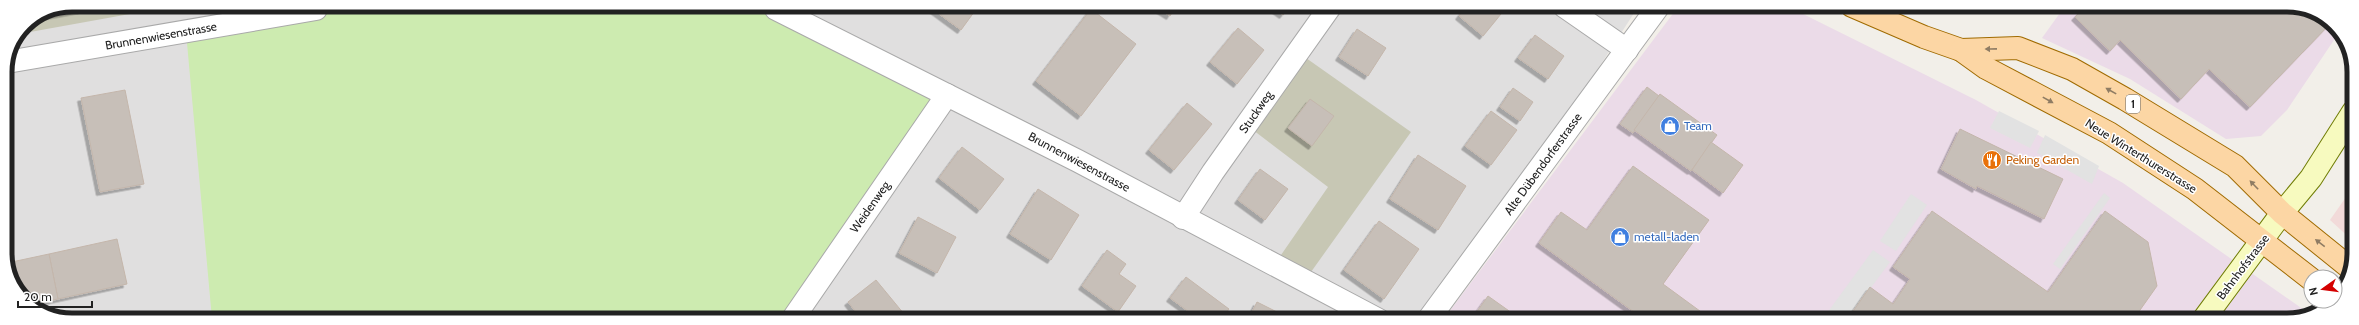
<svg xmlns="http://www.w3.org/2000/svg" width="2359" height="325" viewBox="0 0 2359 325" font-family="Cabin,sans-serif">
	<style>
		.residential { fill: #e0dfdf }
		.commercial { fill: #f2dad9 }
		.industrial { fill: #ebdbe8 }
		.construction { fill: #c7c7b4 }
		.grass { fill: #cdebb0 }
		.parking { fill: #e2e2e2 }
		.building { fill: #c7bfb8; stroke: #c4b6ab; filter: url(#shadow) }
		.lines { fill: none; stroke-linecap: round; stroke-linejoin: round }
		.street-casing { stroke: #a9a9a9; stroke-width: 24 }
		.secondary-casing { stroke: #707d05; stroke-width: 24 }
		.primary-casing { stroke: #a06b00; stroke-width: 24 }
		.street { stroke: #fff; stroke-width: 22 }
		.secondary { stroke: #f7fabf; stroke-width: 22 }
		.primary { stroke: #fcd6a4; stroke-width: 22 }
		.oneway { fill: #8f7c63 }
		.labels { text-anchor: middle; stroke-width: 3; stroke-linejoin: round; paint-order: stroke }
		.shield { fill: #fff; stroke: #646464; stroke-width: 1 }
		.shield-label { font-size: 11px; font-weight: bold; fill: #222 }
		.street-label { font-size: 12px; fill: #222; stroke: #fff }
		.shop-label { font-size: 12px; fill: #366cbe; stroke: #fff; text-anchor: start }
		.food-label { font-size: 12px; fill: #c56008; stroke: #fff; text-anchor: start }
		.rim { fill: none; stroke: #222; stroke-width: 5 }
	</style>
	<defs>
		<filter id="shadow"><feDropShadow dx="-3.5" dy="3.5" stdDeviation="0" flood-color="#0004"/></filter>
	</defs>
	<rect width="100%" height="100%" fill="#f2efe9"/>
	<path class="residential" d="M1638,7L1435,320L64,319L28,303L7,270L5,72L10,46L25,25L47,10Z"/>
	<path class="commercial" d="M2353,187V241L2330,220Z"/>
	<g class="industrial">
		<path d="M2065,6H2295L2331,22L2338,34L2287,110L2261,136L2226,139L2130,79L2042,38Z"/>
		<path d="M1678,7H1789L1976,100L2123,183L2307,312L2287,320H1443Z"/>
	</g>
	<g class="construction">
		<path d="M47,10H152L19,34L25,25Z"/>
		<path d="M1306,58L1411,132L1311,272L1281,255L1328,187L1253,130Z"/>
	</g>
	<path class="grass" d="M316,9H776L947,95L792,320L212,319L186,32Z"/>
	<g class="parking">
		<path d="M790,9H806L824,17L820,24Z"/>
		<path d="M1999,111L2039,131L2030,148L1990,128Z"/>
		<path d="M2045,135L2099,166L2092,184L2037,153Z"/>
		<path d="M2104,193L2110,198L2060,269L2053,264Z"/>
		<path d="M1911,194L1927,205L1896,251L1880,241Z"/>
		<path d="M1873,250L1890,262L1847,320H1822Z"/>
		<path d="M199,316V319H145V317Z"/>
	</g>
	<g class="building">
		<path d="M2086,6H2295L2320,17L2329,25L2250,107L2209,69L2181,99L2120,40L2110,51L2075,17Z"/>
		<path d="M1466,7H1493L1501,14L1483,36L1459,16Z"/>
		<path d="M931,8H977L961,30Z"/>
		<path d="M1157,8H1175L1170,16Z"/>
		<path d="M1273,8H1289L1283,15Z"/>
		<path d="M1091,9L1136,44L1081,116L1036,81Z"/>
		<path d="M47,10H82L33,19Z"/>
		<path d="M1238,28L1264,50L1237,84L1210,62Z"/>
		<path d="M1357,29L1386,48L1368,76L1339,57Z"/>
		<path d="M1535,35L1564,56L1548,79L1518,58Z"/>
		<path d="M1647,87L1659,96L1633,133L1620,124Z"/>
		<path d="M1513,88L1533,102L1520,121L1500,107Z"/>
		<path d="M125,90L144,184L100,192L81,98Z"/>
		<path d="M1660,94L1717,135L1691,171L1634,130Z"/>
		<path d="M1310,99L1334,116L1312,146L1288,128Z"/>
		<path d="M1187,103L1212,124L1174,170L1149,150Z"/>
		<path d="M1491,111L1517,130L1491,165L1465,146Z"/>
		<path d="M1960,129L2063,179L2044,219L1977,186L1976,189L1941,169Z"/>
		<path d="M1711,142L1743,165L1723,193L1692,170Z"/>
		<path d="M962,147L1004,179L980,210L939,178Z"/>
		<path d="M1418,155L1466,186L1438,230L1390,199Z"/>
		<path d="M1633,166L1709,220L1663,284L1704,314L1700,320H1645L1539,243L1561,212L1587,230Z"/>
		<path d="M1260,169L1288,189L1265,220L1238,200Z"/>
		<path d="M1038,189L1079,215L1051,260L1010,234Z"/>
		<path d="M1932,211L2048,292L2105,211L2148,242L2157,286L2133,320H1847L1870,287L1893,304L1910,279L1893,267Z"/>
		<path d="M918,217L956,237L937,273L899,253Z"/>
		<path d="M1379,221L1419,249L1384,299L1344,270Z"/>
		<path d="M117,239L127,284L58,299L49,254Z"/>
		<path d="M1107,250L1126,264L1119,274L1136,286L1118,312L1082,286Z"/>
		<path d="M49,254L58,299L31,305L28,303L7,270V263Z"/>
		<path d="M1186,277L1229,309L1221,320H1200L1170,298Z"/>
		<path d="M876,280L909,320H862L848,302Z"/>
		<path d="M1488,296L1512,313L1507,320H1471Z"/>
		<path d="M1257,302L1285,316L1283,320L1249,318Z"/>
	</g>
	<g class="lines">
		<g class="street-casing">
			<g id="street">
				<path d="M1565,7L1627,50"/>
				<path d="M776,9L1078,161L1379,320"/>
				<path d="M7,62L316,9"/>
				<path d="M1183,218L1213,172L1330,7"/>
				<path d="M792,320L947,95"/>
				<path d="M1428,320L1658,7"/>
			</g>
		</g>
		<g class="secondary-casing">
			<path id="secondary" d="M2203,320L2282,213L2311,178L2353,112"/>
		</g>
		<g class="primary-casing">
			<g id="primary">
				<path d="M1852,6L1924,37L1961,50L1986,68L2109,133L2195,189L2311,279"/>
				<path d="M1961,50L2018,48L2072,69L2125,99L2235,166L2282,213L2350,268"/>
			</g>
		</g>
		<use href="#street" class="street"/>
		<use href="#secondary" class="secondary"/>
		<use href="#primary" class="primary"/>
	</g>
	<defs><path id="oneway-solid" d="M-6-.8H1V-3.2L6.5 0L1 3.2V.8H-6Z"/></defs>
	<g class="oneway">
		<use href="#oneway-solid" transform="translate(1991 49) rotate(179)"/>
		<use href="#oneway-solid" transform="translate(2111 91) rotate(-151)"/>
		<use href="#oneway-solid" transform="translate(2048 100) rotate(29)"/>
		<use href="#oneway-solid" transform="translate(2254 185) rotate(-134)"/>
		<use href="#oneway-solid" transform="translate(2320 243) rotate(-142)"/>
	</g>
	<defs>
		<g id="shop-disc" transform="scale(1)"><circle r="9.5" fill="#3f7fe0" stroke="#fff"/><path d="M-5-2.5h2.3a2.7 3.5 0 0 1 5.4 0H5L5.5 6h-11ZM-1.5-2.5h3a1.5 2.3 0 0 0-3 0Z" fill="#fff"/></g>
		<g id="restaurant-disc" transform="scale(1)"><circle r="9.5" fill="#e8710a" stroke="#fff"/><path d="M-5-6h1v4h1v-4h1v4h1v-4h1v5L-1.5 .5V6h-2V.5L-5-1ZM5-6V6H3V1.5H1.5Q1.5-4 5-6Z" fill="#fff"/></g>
	</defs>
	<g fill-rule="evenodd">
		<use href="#shop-disc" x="1670" y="126"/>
		<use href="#restaurant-disc" x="1992" y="160"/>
		<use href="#shop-disc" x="1620" y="237"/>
	</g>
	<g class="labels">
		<rect class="shield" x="2126" y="95" width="14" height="18" rx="3"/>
		<g class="shield-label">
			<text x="2133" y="108">1</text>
		</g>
		<g class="street-label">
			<text transform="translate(161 36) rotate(-10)" y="4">Brunnenwiesenstrasse</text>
			<text transform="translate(1256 112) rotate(-55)" y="4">Stuckweg</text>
			<text transform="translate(2141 156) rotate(32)" y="4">Neue Winterthurerstrasse</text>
			<text transform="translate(1079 162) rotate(28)" y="4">Brunnenwiesenstrasse</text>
			<text transform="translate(1543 164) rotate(-54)" y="4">Alte Dübendorferstrasse</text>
			<text transform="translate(870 207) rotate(-55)" y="4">Weidenweg</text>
			<text transform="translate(2243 267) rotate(-53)" y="4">Bahnhofstrasse</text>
		</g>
		<g class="shop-label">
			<text x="1684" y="130">Team</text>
			<text x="1634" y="241">metall-laden</text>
		</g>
		<g class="food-label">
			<text x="2006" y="164">Peking Garden</text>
		</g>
	</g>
	<path d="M0 0H2359V325H0ZM72 12H2287A60 60 0 0 1 2347 72V253A60 60 0 0 1 2287 313H72A60 60 0 0 1 12 253V72A60 60 0 0 1 72 12Z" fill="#fff" fill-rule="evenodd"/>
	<path class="rim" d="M72 12H2287A60 60 0 0 1 2347 72V253A60 60 0 0 1 2287 313H72A60 60 0 0 1 12 253V72A60 60 0 0 1 72 12Z"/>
	<g transform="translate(2323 289) rotate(256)"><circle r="19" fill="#ffffff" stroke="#a7a7a7"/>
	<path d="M0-3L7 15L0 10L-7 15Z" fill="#d40000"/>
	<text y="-6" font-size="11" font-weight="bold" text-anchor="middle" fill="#222222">N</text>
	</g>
	<path d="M18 301v6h74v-6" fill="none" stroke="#222222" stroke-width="2"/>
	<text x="24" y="301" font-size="12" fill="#222222" stroke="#ffffff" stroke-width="3" paint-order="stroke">20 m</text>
</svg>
